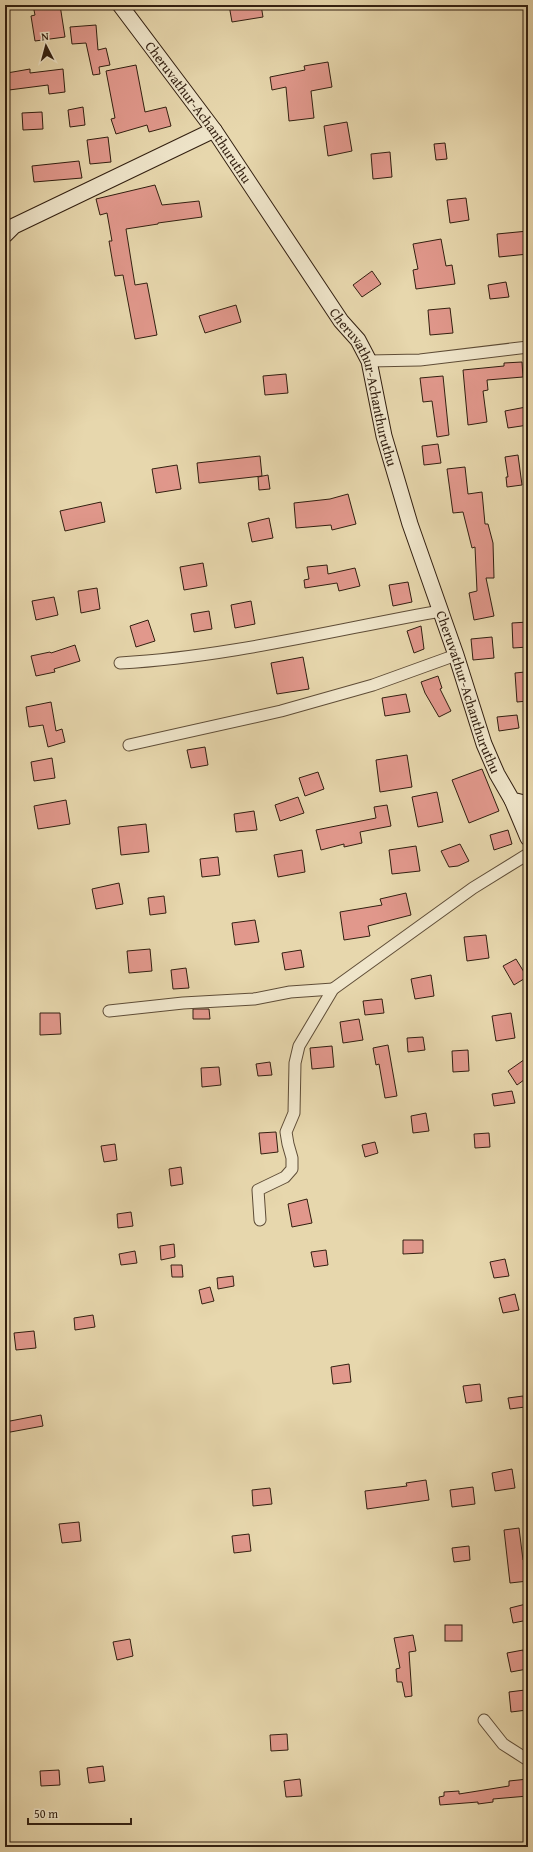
<svg xmlns="http://www.w3.org/2000/svg" width="533" height="1852" viewBox="0 0 533 1852" font-family="'Gentium Book Plus',serif">
	<style>
		.building { fill: #e1988c; stroke: #321f10 }
		.lines { fill: none; stroke-linecap: round; stroke-linejoin: round }
		.street-casing { stroke: #5f4d37; stroke-width: 13 }
		.secondary-casing { stroke: #321f10; stroke-width: 17 }
		.street { stroke: #efe5ca; stroke-width: 11 }
		.secondary { stroke: #efe5ca; stroke-width: 15 }
		.labels { text-anchor: middle; stroke-width: 3; stroke-linejoin: round; paint-order: stroke }
		.street-label { font-size: 14px; fill: #321f10; stroke: #efe5ca }
	</style>
	<rect width="100%" height="100%" fill="#e7d7ad"/>
	<filter id="stains"><feTurbulence type="fractalNoise" baseFrequency=".005" numOctaves="4"/><feColorMatrix values="0 0 0 0 .2 0 0 0 0 .09 0 0 0 0 .02 0 0 0 .5 -.17"/></filter>
	<radialGradient id="worn" r=".72"><stop offset=".6" stop-color="#630" stop-opacity="0"/><stop offset="1" stop-color="#630" stop-opacity=".3"/></radialGradient>
	<g class="building">
		<path d="M33,5H60L65,37L35,41L31,16L35,15Z"/>
		<path d="M229,5H261L263,17L232,22Z"/>
		<path d="M96,25L98,50L106,48L110,65L99,67L100,74L93,75L86,43L72,44L70,27Z"/>
		<path d="M328,62L332,87L311,91L314,118L289,121L286,87L272,90L270,77L305,70L304,66Z"/>
		<path d="M136,65L145,112L166,107L171,126L149,132L147,125L116,134L111,119L115,118L106,71Z"/>
		<path d="M30,69V73L63,69L65,92L49,94L48,85L9,90L7,73Z"/>
		<path d="M83,107L85,125L70,127L68,110Z"/>
		<path d="M42,112L43,129L23,130L22,113Z"/>
		<path d="M347,122L352,151L328,156L324,126Z"/>
		<path d="M108,137L111,162L90,164L87,140Z"/>
		<path d="M445,143L447,159L436,160L434,144Z"/>
		<path d="M390,152L392,177L373,179L371,154Z"/>
		<path d="M79,161L82,178L34,182L32,166Z"/>
		<path d="M155,185L162,205L199,201L202,217L158,223V224L126,229L135,285L147,283L157,335L135,339L123,275L115,276L109,241H112L107,213L100,215L96,199Z"/>
		<path d="M466,198L469,220L450,223L447,200Z"/>
		<path d="M528,231V254L499,257L497,234Z"/>
		<path d="M441,239L446,266L452,265L455,284L416,289L413,270L418,269L413,244Z"/>
		<path d="M372,271L381,284L362,297L353,285Z"/>
		<path d="M506,282L509,297L490,299L488,285Z"/>
		<path d="M236,305L241,322L205,333L199,316Z"/>
		<path d="M450,308L453,333L430,335L428,310Z"/>
		<path d="M522,362L523,377L487,380L488,390L483,391L487,422L468,425L463,370L504,366V363Z"/>
		<path d="M286,374L288,393L265,395L263,376Z"/>
		<path d="M443,376L449,435L437,437L432,401L423,402L420,378Z"/>
		<path d="M526,407L528,425L508,428L505,411Z"/>
		<path d="M438,444L441,463L424,465L422,446Z"/>
		<path d="M518,455L522,485L507,487L506,477H508L505,457Z"/>
		<path d="M260,456L262,476L199,483L197,463Z"/>
		<path d="M177,465L181,489L156,493L152,469Z"/>
		<path d="M465,467L468,494L482,492L485,524H488L493,543L494,578H486L494,616L474,620L469,593L477,591L475,547L472,548L463,512L453,513L447,469Z"/>
		<path d="M268,475L270,489L259,490L258,477Z"/>
		<path d="M348,494L356,524L332,530L331,525L296,528L294,503L330,499Z"/>
		<path d="M101,502L105,522L65,531L60,511Z"/>
		<path d="M269,518L273,538L252,542L248,523Z"/>
		<path d="M203,563L207,586L184,590L180,567Z"/>
		<path d="M327,565L328,574L355,568L360,586L339,591L337,583L305,588L304,580L309,579L307,567Z"/>
		<path d="M408,582L412,602L393,606L389,585Z"/>
		<path d="M97,588L100,609L81,613L78,591Z"/>
		<path d="M54,597L58,615L36,620L32,601Z"/>
		<path d="M251,601L255,624L235,628L231,605Z"/>
		<path d="M209,611L212,629L194,632L191,614Z"/>
		<path d="M148,620L155,641L136,647L130,626Z"/>
		<path d="M528,622V647L513,648L512,623Z"/>
		<path d="M421,626L424,649L414,653L407,631Z"/>
		<path d="M492,637L494,658L473,660L471,639Z"/>
		<path d="M75,645L80,661L54,669L55,672L36,676L31,656L50,652L51,653Z"/>
		<path d="M303,657L309,689L277,694L271,663Z"/>
		<path d="M525,672L528,701L517,702L515,673Z"/>
		<path d="M438,676L442,688L440,689L451,711L439,717L425,693L421,682Z"/>
		<path d="M406,694L410,712L385,716L382,698Z"/>
		<path d="M51,702L56,731L62,729L65,742L48,747L43,725L29,727L26,707Z"/>
		<path d="M517,715L519,728L499,731L497,717Z"/>
		<path d="M205,747L208,765L191,768L187,750Z"/>
		<path d="M407,755L412,787L380,792L376,760Z"/>
		<path d="M52,758L55,778L34,781L31,762Z"/>
		<path d="M482,769L499,811L469,823L452,780Z"/>
		<path d="M318,772L324,789L305,796L299,778Z"/>
		<path d="M437,792L443,822L418,827L412,797Z"/>
		<path d="M298,797L304,813L280,821L275,805Z"/>
		<path d="M66,800L70,824L38,829L34,806Z"/>
		<path d="M387,805L391,826L360,832L362,843L344,847V844L321,850L316,830L376,818L374,807Z"/>
		<path d="M254,811L257,830L236,832L234,814Z"/>
		<path d="M146,824L149,852L121,855L118,827Z"/>
		<path d="M508,830L512,844L494,850L490,835Z"/>
		<path d="M460,844L469,861L458,866L449,867L441,851Z"/>
		<path d="M416,846L420,871L392,874L389,850Z"/>
		<path d="M302,850L305,872L278,877L274,855Z"/>
		<path d="M218,857L220,875L202,877L200,859Z"/>
		<path d="M119,883L123,904L96,909L92,889Z"/>
		<path d="M406,893L411,915L368,926L370,936L344,940L340,912L382,905L380,899Z"/>
		<path d="M164,896L166,913L150,915L148,898Z"/>
		<path d="M255,920L259,942L235,945L232,923Z"/>
		<path d="M486,935L489,958L467,961L464,937Z"/>
		<path d="M150,949L152,971L129,973L127,951Z"/>
		<path d="M301,950L304,967L285,970L282,953Z"/>
		<path d="M516,959L527,977L514,985L503,966Z"/>
		<path d="M186,968L189,988L173,989L171,970Z"/>
		<path d="M431,975L434,996L415,999L411,979Z"/>
		<path d="M382,999L384,1013L365,1015L363,1001Z"/>
		<path d="M193,1009H209L210,1019H193Z"/>
		<path d="M40,1013H60L61,1034L40,1035Z"/>
		<path d="M511,1013L515,1038L496,1041L492,1016Z"/>
		<path d="M359,1019L363,1040L343,1043L340,1022Z"/>
		<path d="M423,1037L425,1050L408,1052L407,1038Z"/>
		<path d="M388,1045L397,1096L385,1098L379,1064L376,1065L373,1048Z"/>
		<path d="M332,1046L334,1067L312,1069L310,1048Z"/>
		<path d="M468,1050L469,1071L453,1072L452,1051Z"/>
		<path d="M528,1057V1077L517,1085L508,1071Z"/>
		<path d="M270,1062L272,1075L258,1076L256,1064Z"/>
		<path d="M219,1067L221,1085L202,1087L201,1068Z"/>
		<path d="M512,1091L515,1103L494,1106L492,1094Z"/>
		<path d="M426,1113L429,1131L413,1133L411,1116Z"/>
		<path d="M276,1132L278,1152L261,1154L259,1133Z"/>
		<path d="M489,1133L490,1147L475,1148L474,1134Z"/>
		<path d="M375,1142L378,1153L365,1157L362,1145Z"/>
		<path d="M115,1144L117,1160L104,1162L101,1146Z"/>
		<path d="M181,1167L183,1184L171,1186L169,1169Z"/>
		<path d="M307,1199L312,1223L292,1227L288,1204Z"/>
		<path d="M131,1212L133,1226L118,1228L117,1214Z"/>
		<path d="M403,1240H423V1253L403,1254Z"/>
		<path d="M174,1244L175,1257L161,1260L160,1246Z"/>
		<path d="M326,1250L328,1265L314,1267L311,1252Z"/>
		<path d="M135,1251L137,1263L121,1265L119,1254Z"/>
		<path d="M505,1259L509,1276L494,1278L490,1262Z"/>
		<path d="M171,1265H182L183,1277H172Z"/>
		<path d="M233,1276L234,1286L218,1289L217,1278Z"/>
		<path d="M210,1287L214,1301L202,1304L199,1290Z"/>
		<path d="M515,1294L519,1310L503,1313L499,1298Z"/>
		<path d="M93,1315L95,1327L75,1330L74,1318Z"/>
		<path d="M34,1331L36,1348L16,1350L14,1333Z"/>
		<path d="M349,1364L351,1382L333,1384L331,1367Z"/>
		<path d="M480,1384L482,1401L466,1403L463,1386Z"/>
		<path d="M523,1396L525,1407L510,1409L508,1398Z"/>
		<path d="M41,1415L43,1426L5,1433V1422Z"/>
		<path d="M512,1469L515,1488L495,1491L492,1473Z"/>
		<path d="M426,1480L429,1500L367,1509L365,1491L407,1486L406,1483Z"/>
		<path d="M473,1487L475,1504L452,1507L450,1490Z"/>
		<path d="M270,1488L272,1504L253,1506L252,1490Z"/>
		<path d="M79,1522L81,1541L62,1543L59,1524Z"/>
		<path d="M519,1528L523,1560H528V1581L510,1583L504,1530Z"/>
		<path d="M249,1534L251,1551L234,1553L232,1536Z"/>
		<path d="M469,1546L470,1560L454,1562L452,1548Z"/>
		<path d="M526,1604L528,1620L513,1623L510,1608Z"/>
		<rect x="445" y="1625" width="17" height="16"/>
		<path d="M413,1635L416,1651L409,1652L412,1696L405,1697L402,1682H397L396,1669L400,1668L394,1638Z"/>
		<path d="M130,1639L133,1656L117,1660L113,1642Z"/>
		<path d="M523,1650L527,1669L511,1672L507,1653Z"/>
		<path d="M525,1690L527,1710L511,1712L509,1692Z"/>
		<path d="M287,1734L288,1750L271,1751L270,1735Z"/>
		<path d="M103,1766L105,1781L89,1783L87,1768Z"/>
		<path d="M59,1770L60,1785L41,1786L40,1771Z"/>
		<path d="M300,1779L302,1796L286,1797L284,1781Z"/>
		<path d="M528,1779V1796L493,1799V1802L478,1804V1802L440,1805L439,1797L444,1796V1792L459,1791V1794L509,1786V1781Z"/>
	</g>
	<g class="lines">
		<g class="street-casing">
			<g id="street">
				<path d="M369,361L420,360L528,347"/>
				<path d="M120,663C228,657 334,630 440,611"/>
				<path d="M129,745L281,711L373,685L456,655"/>
				<path d="M109,1011L183,1003L254,999L290,992L333,989"/>
				<path d="M260,1220L258,1190L285,1177L292,1169V1158L288,1144L286,1132L294,1113L295,1063L299,1046L333,989L473,888L528,854"/>
				<path d="M484,1720L503,1744L528,1760"/>
			</g>
		</g>
		<g class="secondary-casing">
			<g id="secondary">
				<path id="s1" d="M120,5L214,130L341,321L358,340L369,361L384,436L410,524L456,655L484,744L497,774L512,800L528,804"/>
				<path d="M5,235L14,226L214,130"/>
				<path d="M512,800L528,838"/>
			</g>
		</g>
		<use href="#street" class="street"/>
		<use href="#secondary" class="secondary"/>
	</g>
	<g class="labels">
		<g class="street-label">
			<text dy="5" stroke="none"><textPath href="#s1" startOffset="133">Cheruvathur-Achanthuruthu</textPath></text>
			<text dy="5" stroke="none"><textPath href="#s1" startOffset="457">Cheruvathur-Achanthuruthu</textPath></text>
			<text dy="5" stroke="none"><textPath href="#s1" startOffset="781">Cheruvathur-Achanthuruthu</textPath></text>
		</g>
	</g>
	<rect width="533" height="1852" fill="none" stroke="#e7d7ad" stroke-width="20"/>
	<rect x="6" y="6" width="521" height="1840" fill="none" stroke="#321f10" stroke-width="2"/>
	<rect x="10" y="10" width="513" height="1832" fill="none" stroke="#321f10"/>
	<g transform="translate(46 46) rotate(354)" stroke="#efe5ca" stroke-width="3" paint-order="stroke">
	<path d="M0-3L7 15L0 10L-7 15Z" fill="#321f10"/>
	<text y="-6" font-size="11" font-weight="bold" text-anchor="middle" fill="#321f10">N</text>
	</g>
	<path d="M28 1818v6h103v-6" fill="none" stroke="#321f10" stroke-width="2"/>
	<text x="34" y="1818" font-size="12" fill="#321f10" stroke="#efe5ca" stroke-width="3" paint-order="stroke">50 m</text>
	<rect width="100%" height="100%" filter="url(#stains)"/>
	<rect width="100%" height="100%" fill="url(#worn)"/>
</svg>
